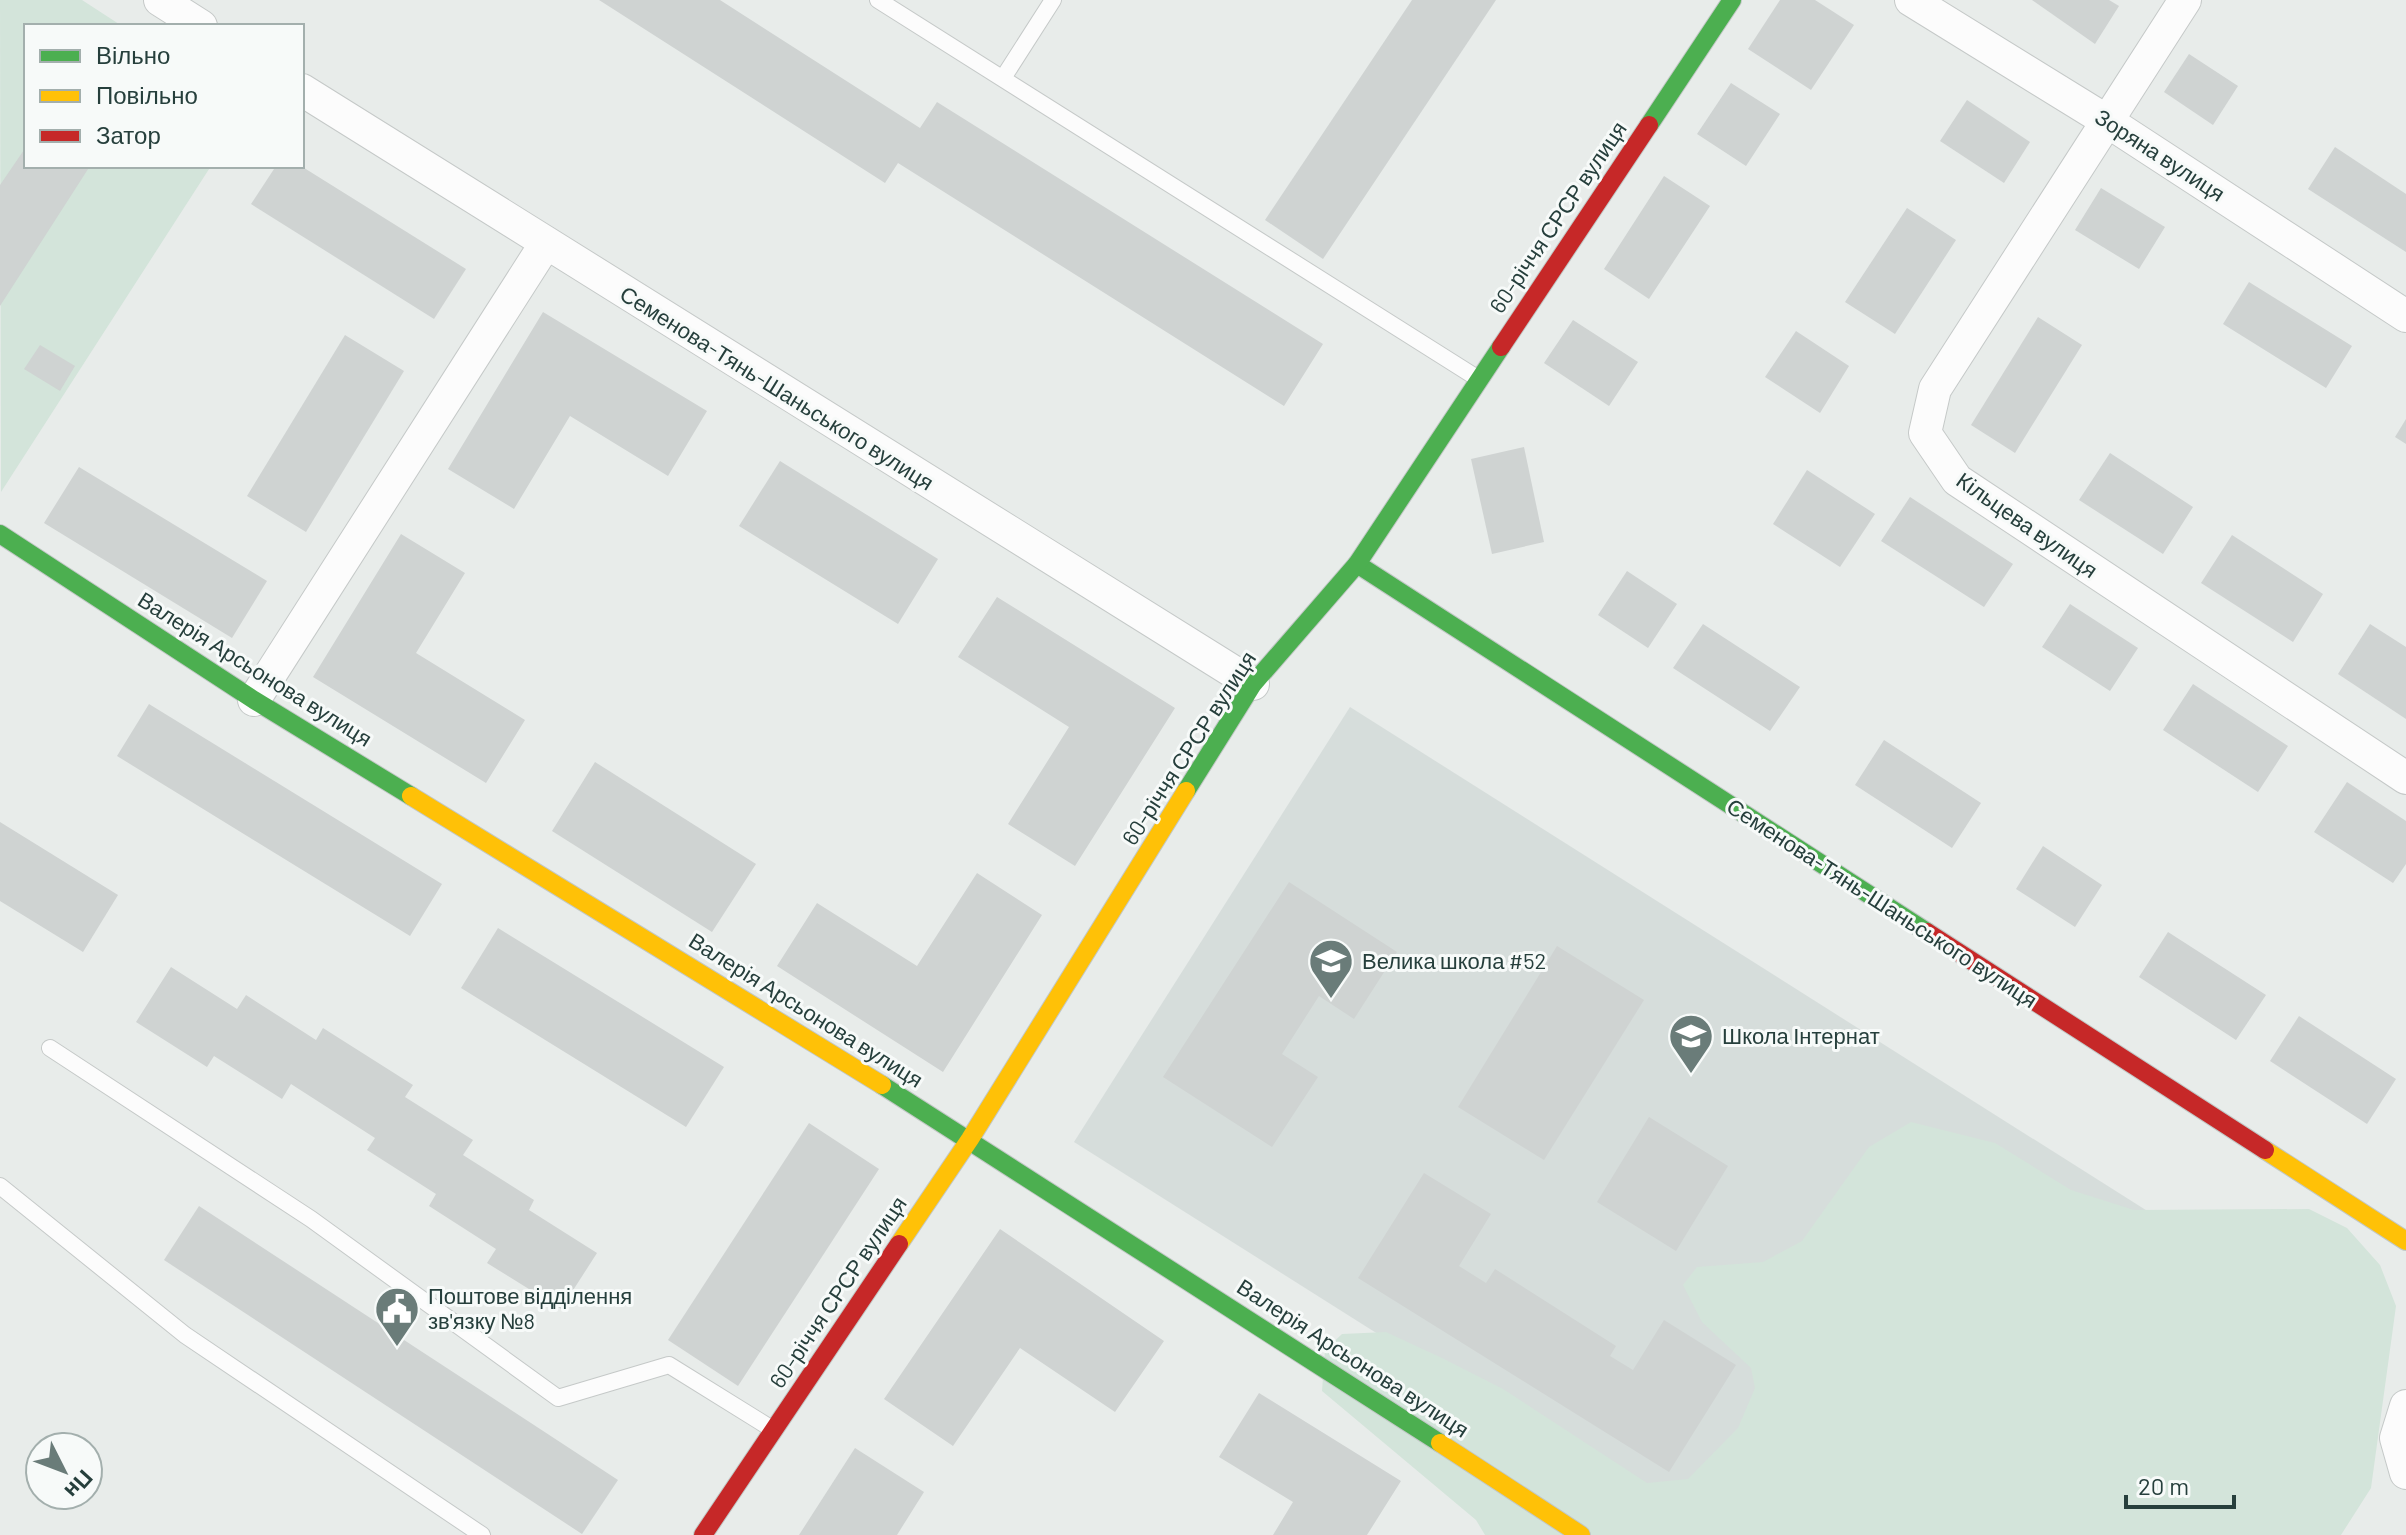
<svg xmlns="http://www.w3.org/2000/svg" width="2406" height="1535" viewBox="0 0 2406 1535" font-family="Barlow,sans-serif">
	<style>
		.built { fill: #d6dddb }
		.green { fill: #d3e4da }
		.building { fill: #cfd3d2 }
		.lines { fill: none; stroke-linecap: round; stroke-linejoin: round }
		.lane-casing { stroke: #c5c9c8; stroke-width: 18 }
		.street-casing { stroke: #c5c9c8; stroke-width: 34 }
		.fast-casing { stroke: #c2c8c6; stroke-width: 20 }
		.slow-casing { stroke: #c2c8c6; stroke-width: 20 }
		.jam-casing { stroke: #c2c8c6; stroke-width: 20 }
		.lane { stroke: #fcfcfc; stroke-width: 16 }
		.street { stroke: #fcfcfc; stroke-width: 32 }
		.fast { stroke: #4caf50; stroke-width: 18 }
		.slow { stroke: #ffc107; stroke-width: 18 }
		.jam { stroke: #c62828; stroke-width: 18 }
		.labels { text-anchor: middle; stroke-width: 6; stroke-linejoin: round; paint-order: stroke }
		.street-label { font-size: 22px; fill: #263f3c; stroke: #f7faf9 }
		.poi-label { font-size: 22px; fill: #263f3c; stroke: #f7faf9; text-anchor: start }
	</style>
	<rect width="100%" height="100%" fill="#e8ecea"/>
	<path class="built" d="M1350,707L2383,1360L1696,1535L1074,1142Z"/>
	<g class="green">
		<path d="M0,0H82L122,26H26V166H211L1,492Z"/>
		<path d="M1911,1122L1995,1143L2071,1190L2134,1210L2309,1209L2347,1228L2380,1265L2396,1306L2371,1488L2341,1535H1485L1476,1520L1322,1391L1325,1350L1342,1334L1386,1332L1444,1359L1503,1389L1647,1483L1688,1479L1738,1428L1755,1388L1751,1368L1702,1322L1683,1285L1697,1267L1763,1262L1802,1241L1869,1147Z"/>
	</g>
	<g class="building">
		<path d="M599,0H720L920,128L937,102L1323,344L1284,406L898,163L885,183Z"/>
		<path d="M1412,0H1496L1323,259L1265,220Z"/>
		<path d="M1780,0H1815L1854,25L1811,90L1748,49Z"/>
		<path d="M2032,0H2109L2119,6L2095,44Z"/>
		<path d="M2189,54L2238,86L2213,125L2164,92Z"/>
		<path d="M1731,83L1780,114L1746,166L1697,134Z"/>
		<path d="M1967,100L2030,142L2004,183L1940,141Z"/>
		<path d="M26,147V166H90L0,306V185Z"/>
		<path d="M2335,147L2406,194V252L2308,189Z"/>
		<path d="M276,166H301L466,269L434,319L251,204Z"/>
		<path d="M1664,176L1710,206L1649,299L1604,269Z"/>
		<path d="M2101,188L2165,227L2139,269L2075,230Z"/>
		<path d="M1907,208L1956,240L1895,334L1845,302Z"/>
		<path d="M2249,282L2352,346L2326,388L2223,324Z"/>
		<path d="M543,312L707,411L668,476L570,416L514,509L448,469Z"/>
		<path d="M2038,317L2082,345L2015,453L1971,425Z"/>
		<path d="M1573,320L1638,362L1609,406L1544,363Z"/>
		<path d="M1796,331L1849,366L1820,413L1765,377Z"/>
		<path d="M345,335L404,371L306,532L247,496Z"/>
		<path d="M40,345L75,366L60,391L24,369Z"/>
		<path d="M2406,419V444L2395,437Z"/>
		<path d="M1524,447L1544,542L1492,554L1471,459Z"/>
		<path d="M2110,453L2193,507L2163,554L2079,500Z"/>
		<path d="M780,461L938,559L898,624L739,526Z"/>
		<path d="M79,467L267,581L232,638L44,523Z"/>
		<path d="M1807,470L1875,514L1840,567L1773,524Z"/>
		<path d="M1910,497L2013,564L1984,607L1881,541Z"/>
		<path d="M401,534L465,573L416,653L525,720L486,783L313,677Z"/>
		<path d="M2232,535L2323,594L2293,642L2201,583Z"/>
		<path d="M1627,571L1677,604L1648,648L1598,615Z"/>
		<path d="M997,597L1175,708L1075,866L1008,824L1069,727L958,657Z"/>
		<path d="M2070,604L2138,648L2110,691L2042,647Z"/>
		<path d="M1703,624L1800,687L1770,731L1673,668Z"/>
		<path d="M2370,624L2406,647V719L2338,674Z"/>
		<path d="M2193,684L2288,746L2258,792L2163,730Z"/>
		<path d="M149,704L442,884L410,936L117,756Z"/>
		<path d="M1884,740L1981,803L1952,848L1855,785Z"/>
		<path d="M595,762L756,864L712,932L552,831Z"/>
		<path d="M2347,782L2406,821V864L2393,883L2314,832Z"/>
		<path d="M0,822L118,895L83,952L0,901Z"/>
		<path d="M2043,846L2102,885L2075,927L2016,889Z"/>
		<path d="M977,873L1042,915L943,1072L777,966L817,903L917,966Z"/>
		<path d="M1289,882L1397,952L1354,1019L1319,996L1282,1054L1318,1077L1272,1147L1163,1077Z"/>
		<path d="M498,928L724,1067L686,1127L461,988Z"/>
		<path d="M2168,932L2266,995L2236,1040L2139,977Z"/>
		<path d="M1557,946L1644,1000L1544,1160L1458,1107Z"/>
		<path d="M171,967L237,1009L246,995L316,1040L323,1028L413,1085L405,1097L473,1140L463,1155L534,1200L529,1210L597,1253L561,1309L487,1263L496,1249L429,1206L436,1194L367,1150L375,1138L291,1084L282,1099L214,1056L207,1067L136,1022Z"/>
		<path d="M2299,1016L2396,1079L2367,1124L2270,1061Z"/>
		<path d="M1649,1117L1728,1166L1676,1251L1597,1202Z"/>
		<path d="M809,1123L879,1169L738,1386L668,1340Z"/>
		<path d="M1424,1173L1491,1214L1459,1266L1486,1283L1495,1269L1616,1346L1610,1356L1633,1370L1664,1320L1736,1365L1669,1472L1358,1278Z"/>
		<path d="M199,1206L618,1480L582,1534L164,1260Z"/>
		<path d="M1000,1229L1164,1341L1115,1412L1020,1348L953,1446L884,1399Z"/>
		<path d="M1259,1393L1401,1481L1367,1535H1273L1293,1502L1219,1457Z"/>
		<path d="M855,1448L924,1492L897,1535H799Z"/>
	</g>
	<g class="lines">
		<g class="lane-casing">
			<g id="lane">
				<path d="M878,0L1477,378"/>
				<path d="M1003,78L1053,0"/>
				<path d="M50,1048L311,1219L558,1398L669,1365L772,1429"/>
				<path d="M0,1186L185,1335L482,1535"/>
			</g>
		</g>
		<g class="street-casing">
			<g id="street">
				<path d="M160,0L201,26"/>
				<path d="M1911,0L2107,121L2406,316"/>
				<path d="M2185,0L1935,389L1925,433L1957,480L2406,778"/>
				<path d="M302,90L1253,684"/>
				<path d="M254,700L546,243"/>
				<path d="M2406,1406L2396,1438L2406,1473"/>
			</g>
		</g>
		<g class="fast-casing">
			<g id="fast">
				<path d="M1649,125L1732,0"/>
				<path d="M0,534L254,700L411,796"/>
				<path d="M1357,564L1927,932"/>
				<path d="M1186,791L1253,684L1357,564L1501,347"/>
				<path d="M882,1085L1440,1443"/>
			</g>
		</g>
		<g class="slow-casing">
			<g id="slow">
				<path d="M411,796L882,1085"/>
				<path d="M2265,1150L2406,1241"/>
				<path d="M899,1244L970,1139L1186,791"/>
				<path d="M1440,1443L1581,1535"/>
			</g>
		</g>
		<g class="jam-casing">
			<g id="jam">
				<path d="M1501,347L1649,125"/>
				<path d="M1927,932L2265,1150"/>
				<path d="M703,1535L899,1244"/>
			</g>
		</g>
		<use href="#lane" class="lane"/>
		<use href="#street" class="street"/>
		<use href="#fast" class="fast"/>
		<use href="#slow" class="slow"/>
		<use href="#jam" class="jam"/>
	</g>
	<defs>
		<g id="school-pin" transform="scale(2.3)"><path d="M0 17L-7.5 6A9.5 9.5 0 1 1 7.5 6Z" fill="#6a7c79" stroke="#f7faf9"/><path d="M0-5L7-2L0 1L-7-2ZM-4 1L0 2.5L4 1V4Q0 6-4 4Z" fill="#fff"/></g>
		<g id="civic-pin" transform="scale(2.3)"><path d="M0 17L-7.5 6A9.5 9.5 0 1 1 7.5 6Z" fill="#6a7c79" stroke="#f7faf9"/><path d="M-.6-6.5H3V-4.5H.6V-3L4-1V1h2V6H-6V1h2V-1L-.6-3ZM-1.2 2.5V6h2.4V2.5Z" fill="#fff"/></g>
	</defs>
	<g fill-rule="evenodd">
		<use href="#school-pin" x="1331" y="961"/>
		<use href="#school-pin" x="1691" y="1036"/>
		<use href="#civic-pin" x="397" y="1309"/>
	</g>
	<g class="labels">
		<g class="street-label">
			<text transform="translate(2160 155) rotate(33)" y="8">Зоряна вулиця</text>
			<text transform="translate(1558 217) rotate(-56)" y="8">60-річчя СРСР вулиця</text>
			<text transform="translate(777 388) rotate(32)" y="8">Семенова-Тянь-Шаньського вулиця</text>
			<text transform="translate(2027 525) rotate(35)" y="8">Кільцева вулиця</text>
			<text transform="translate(255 669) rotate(32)" y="8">Валерія Арсьонова вулиця</text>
			<text transform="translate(1189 748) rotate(-57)" y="8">60-річчя СРСР вулиця</text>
			<text transform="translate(1882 903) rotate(33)" y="8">Семенова-Тянь-Шаньського вулиця</text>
			<text transform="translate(806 1010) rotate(32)" y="8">Валерія Арсьонова вулиця</text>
			<text transform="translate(838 1292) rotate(-56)" y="8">60-річчя СРСР вулиця</text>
			<text transform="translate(1353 1358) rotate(33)" y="8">Валерія Арсьонова вулиця</text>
		</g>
		<g class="poi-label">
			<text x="1362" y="969">Велика школа #52</text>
			<text x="1722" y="1044">Школа Інтернат</text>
			<text x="428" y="1304">Поштове відділення<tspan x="428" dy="25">зв'язку №8</tspan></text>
		</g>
	</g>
	<rect x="24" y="24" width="280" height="144" fill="#f7faf9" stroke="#a3afad" stroke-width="2"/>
	<rect x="40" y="50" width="40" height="12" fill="#4caf50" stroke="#a3afad" stroke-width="2"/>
	<text x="96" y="64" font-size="24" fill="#263f3c">Вільно</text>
	<rect x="40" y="90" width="40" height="12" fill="#ffc107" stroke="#a3afad" stroke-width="2"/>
	<text x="96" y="104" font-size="24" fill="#263f3c">Повільно</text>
	<rect x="40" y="130" width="40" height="12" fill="#c62828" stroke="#a3afad" stroke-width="2"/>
	<text x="96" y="144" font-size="24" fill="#263f3c">Затор</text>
	<g transform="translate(64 1471) rotate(132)"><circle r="38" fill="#f7faf9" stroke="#a3afad" stroke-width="2"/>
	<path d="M0-6L14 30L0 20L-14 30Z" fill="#6a7c79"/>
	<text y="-12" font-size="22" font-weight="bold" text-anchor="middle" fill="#263f3c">Пн</text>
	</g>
	<path d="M2126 1495v12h108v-12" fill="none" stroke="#263f3c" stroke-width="4"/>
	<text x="2138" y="1495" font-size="24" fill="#263f3c" stroke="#f7faf9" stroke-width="6" paint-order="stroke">20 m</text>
</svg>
